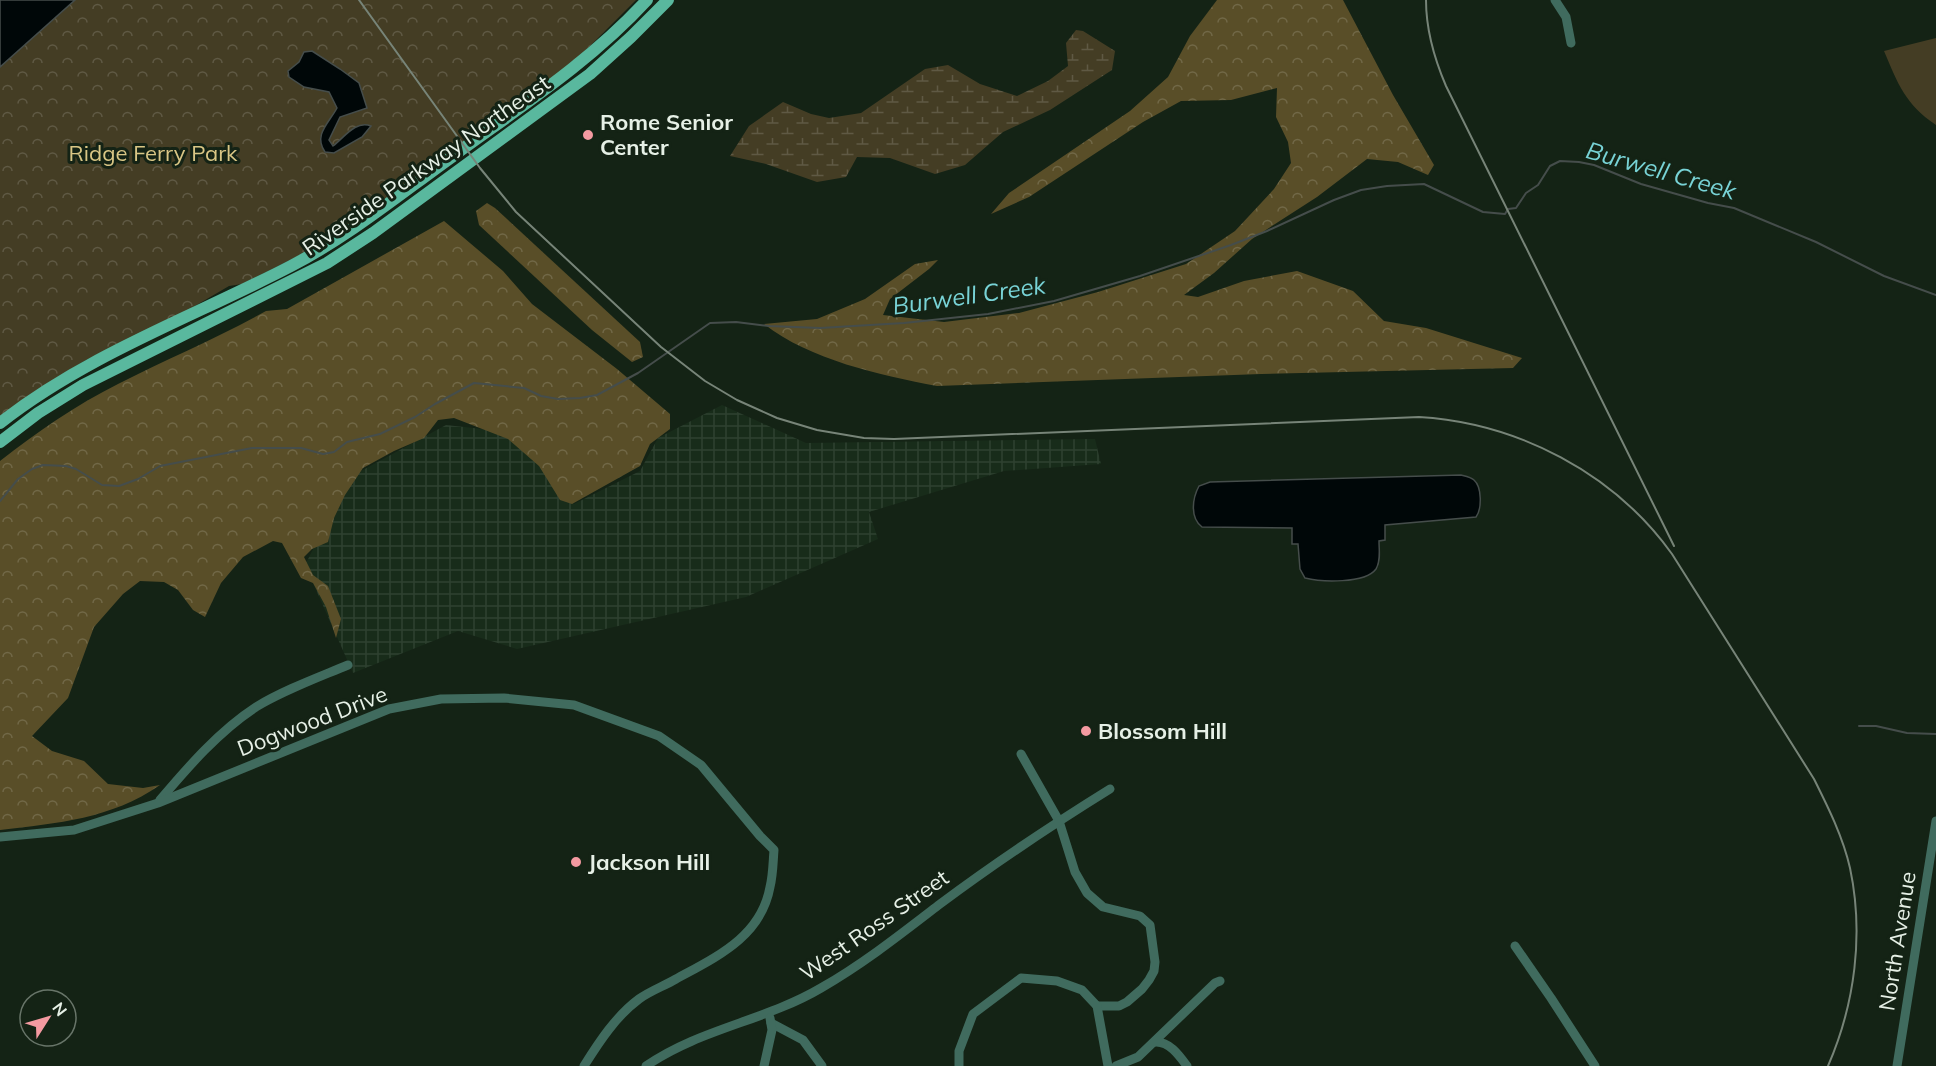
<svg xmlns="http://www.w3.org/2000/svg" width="1936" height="1066" viewBox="0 0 1936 1066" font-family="Mulish,sans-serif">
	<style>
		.industrial { fill: url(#industrial-grid) }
		.grass { fill: #443d24 }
		.forest { fill: url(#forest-crowns) }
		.wetland { fill: url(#wetland-marsh) }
		.park { fill: url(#park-crowns) }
		.water { fill: #000708; stroke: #454d4b; stroke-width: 1.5 }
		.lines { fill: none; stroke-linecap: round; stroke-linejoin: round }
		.stream { stroke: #454d4b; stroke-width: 2 }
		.minor { stroke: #406b5e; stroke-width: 9 }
		.major { stroke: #59b89e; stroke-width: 12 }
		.rail { stroke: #778478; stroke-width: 2 }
		.poi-dot { fill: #f49aa1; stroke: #142315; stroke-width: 2 }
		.labels { text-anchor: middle; stroke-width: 6; stroke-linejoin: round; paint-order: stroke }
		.poi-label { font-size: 22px; font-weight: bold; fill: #e6f0e6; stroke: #142315; text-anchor: start }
		.park-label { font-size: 22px; fill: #d9c685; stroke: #142315 }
		.street-label { font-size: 22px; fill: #e6f0e6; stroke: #142315 }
		.water-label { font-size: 24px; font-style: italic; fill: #78d3d6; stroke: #142315 }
	</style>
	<defs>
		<pattern id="industrial-grid" width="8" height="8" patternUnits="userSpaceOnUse" patternTransform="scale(1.5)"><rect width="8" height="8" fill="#182c1a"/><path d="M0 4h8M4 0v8" fill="none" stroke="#2e4130"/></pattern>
		<pattern id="forest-crowns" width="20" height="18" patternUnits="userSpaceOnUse" patternTransform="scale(1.5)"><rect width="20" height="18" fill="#594e28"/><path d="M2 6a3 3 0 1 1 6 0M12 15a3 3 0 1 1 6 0" fill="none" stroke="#716847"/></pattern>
		<pattern id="wetland-marsh" width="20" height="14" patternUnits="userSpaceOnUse" patternTransform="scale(1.5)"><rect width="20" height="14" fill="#443d24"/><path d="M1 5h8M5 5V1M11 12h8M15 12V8" fill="none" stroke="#5f5944"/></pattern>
		<pattern id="park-crowns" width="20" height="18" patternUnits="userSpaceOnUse" patternTransform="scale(1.5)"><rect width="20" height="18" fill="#443d24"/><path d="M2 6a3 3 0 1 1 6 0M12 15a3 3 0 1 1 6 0" fill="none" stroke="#5f5944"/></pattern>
	</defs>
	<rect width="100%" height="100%" fill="#142315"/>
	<path class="industrial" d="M722,405L806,443L1095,439L1101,464L1004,471L869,512L878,539L746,597L517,649L458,631L353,673L305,565L350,477L446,425L509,432L574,504L640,471L658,438Z"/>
	<path class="grass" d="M1936,38V125C1905,104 1898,84 1884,51Z"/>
	<g class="forest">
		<path d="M1217,0H1343L1393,95L1434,165L1428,175L1398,162L1367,159L1317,197L1252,239L1214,273L1184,295L1198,297L1244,281L1297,271L1353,291L1384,321L1426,328L1522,358L1513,368L1261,374L937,386C880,375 810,360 764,324L817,319L865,299L915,264L938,260L929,269L890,299L883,315L944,322L1019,313L1098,292L1186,264L1235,231L1274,189L1291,163L1288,142L1276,117L1277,88L1231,100L1181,101L1143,122L1029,197L991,214L1009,193L1130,111L1168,77L1190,36Z"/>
		<path d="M487,203L495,208L640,342L643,357L632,362L592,330L479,225L476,211Z"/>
		<path d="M444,221L503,271L532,304L617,369L670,414V429L650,444L640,466L572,504L560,500L539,466L508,439L454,418L438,420L424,438L394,451L363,468L345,495L334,518L328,542L312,549L304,557L313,575L328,586L341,619L336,638L326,607L313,583L301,578L282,543L273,541L243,557L221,583L205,617L193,610L178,590L164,582L140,581L123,594L94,627L68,698L32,736L52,751L84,761L108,784L143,788L160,785C111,819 58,823 0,830V461C37,432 76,405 118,384C167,359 218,338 266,311L287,309Z"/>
	</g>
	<path class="wetland" d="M1076,30L1083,31L1115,51L1112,70L1050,110L1003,132L965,165L935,174L890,158L857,157L846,177L817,182L766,164L730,156L749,126L783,102L811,114L829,118L861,113L925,69L948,65L980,84L1017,96L1048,81L1068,66L1066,43Z"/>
	<path class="park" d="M75,0H636L575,61L355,221L300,255L242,284L229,286L188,310L86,360L40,388L0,417V67Z"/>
	<g class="water">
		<path d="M0,0H75L0,67Z"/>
		<path d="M312,51L340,69L359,83L367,108L340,117L329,140L333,146C344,138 355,120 371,126L362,137L334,153L325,152C313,135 329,123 337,108L329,92L304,87L289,77L288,71L299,62L304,52Z"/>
		<path d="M1461,475C1465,476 1471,477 1474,480C1482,487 1482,509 1476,517L1385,525V540L1379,541C1379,550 1381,561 1376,569C1365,584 1321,582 1305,578L1300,569L1298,544H1292V528L1202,527C1190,518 1192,499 1199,486L1210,482Z"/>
	</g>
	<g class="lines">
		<g class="stream">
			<path d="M0,501L18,479L32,469L43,465L66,466L76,469L102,485L119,486L138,479L160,466L252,448H301L323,454L334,452L347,442L380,434L415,417L435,404L474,383L524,388L541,396L558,399L580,398L597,395L638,373L710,323L736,322L769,326L820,328L904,323L988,314L1054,301L1140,276L1231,245L1267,231L1334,200L1361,190L1387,186L1424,184L1483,212L1505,214L1508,209L1516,208L1526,193L1538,185L1550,166L1560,161L1579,162L1594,165L1641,184L1708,203L1734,208L1816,242L1884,276L1936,295"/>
			<path d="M1859,726H1876L1907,733L1936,734"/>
		</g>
		<g class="minor">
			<path d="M1555,0L1566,17L1571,43"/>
			<path d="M1021,754L1059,821L1075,872L1087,893L1103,907L1140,916L1150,925L1155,962L1154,971L1149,980L1142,989L1127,1002L1119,1006H1097"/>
			<path d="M160,800C188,767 219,731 256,707C284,690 317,678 348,665"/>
			<path d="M0,837L74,830L158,803L389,709L441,699L504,698L574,705L659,736L701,765L760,836L774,850C773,862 773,875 770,887C761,937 716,957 676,979C664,986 650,991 639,999C616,1016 599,1042 584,1066"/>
			<path d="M1515,946L1551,998L1595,1066"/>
			<path d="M771,1023L803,1040L822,1066"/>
			<path d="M1155,1042C1169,1041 1179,1055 1187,1066"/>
			<path d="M646,1066C699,1029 765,1021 821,988C863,964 901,934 940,904C995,863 1052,825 1110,789"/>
			<path d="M764,1066L772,1030L770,1018"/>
			<path d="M959,1066V1051L973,1014L1021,978L1057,981L1082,990L1097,1006L1108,1066"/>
			<path d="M1116,1066L1138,1057L1215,983L1220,981"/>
			<path d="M1897,1066L1936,821"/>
		</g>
		<g class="major">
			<path d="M0,423C88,354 193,317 291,266C349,236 400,194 453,156C520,107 590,62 647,0"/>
			<path d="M0,442L38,413L83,385L327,263L373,233L590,74L631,37L668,0"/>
		</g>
		<g class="rail">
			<path d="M359,0L480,168L516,212L661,347L705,381L737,400L777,418L817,430L864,438L894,439L1419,417C1518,423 1614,473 1672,554L1814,779C1828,807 1843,837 1850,868C1864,934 1855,1004 1828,1066"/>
			<path d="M1426,0C1426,31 1434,58 1446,86L1674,546"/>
		</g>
	</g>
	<g class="poi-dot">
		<circle cx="588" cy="135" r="6"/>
		<circle cx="1086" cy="731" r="6"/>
		<circle cx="576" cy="862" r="6"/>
	</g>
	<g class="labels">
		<g class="poi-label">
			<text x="600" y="130">Rome Senior<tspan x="600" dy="25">Center</tspan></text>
			<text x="1098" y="739">Blossom Hill</text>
			<text x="588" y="870">Jackson Hill</text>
		</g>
		<g class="park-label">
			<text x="153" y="161">Ridge Ferry Park</text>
		</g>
		<g class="street-label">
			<text transform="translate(426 165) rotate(-35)" y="8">Riverside Parkway Northeast</text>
			<text transform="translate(312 721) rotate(-21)" y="8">Dogwood Drive</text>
			<text transform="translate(874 925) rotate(-35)" y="8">West Ross Street</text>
			<text transform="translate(1897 941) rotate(-81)" y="8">North Avenue</text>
		</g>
		<g class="water-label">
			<text transform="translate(1661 171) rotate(16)" y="8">Burwell Creek</text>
			<text transform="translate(969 296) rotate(-8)" y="8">Burwell Creek</text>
		</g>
	</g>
	<g transform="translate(48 1018) rotate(53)"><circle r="28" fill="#142315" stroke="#687569" stroke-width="1.5"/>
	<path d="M0-4.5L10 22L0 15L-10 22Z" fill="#f49aa1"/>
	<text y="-9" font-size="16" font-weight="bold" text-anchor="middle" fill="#e6f0e6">N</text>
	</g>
</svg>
